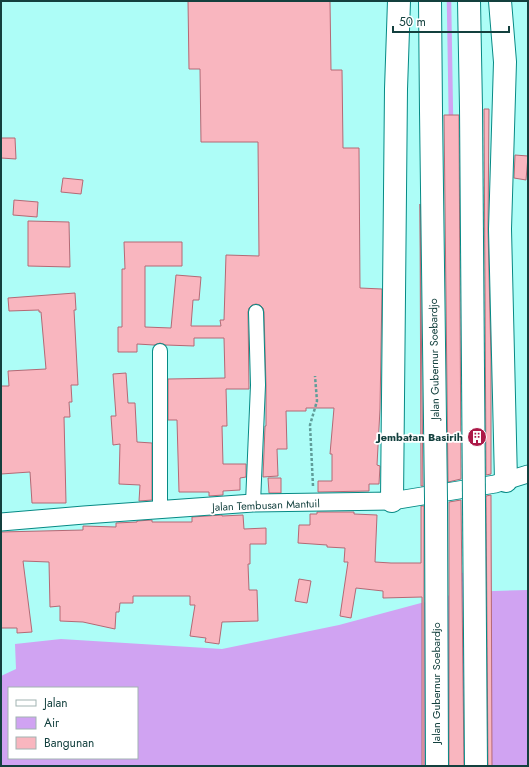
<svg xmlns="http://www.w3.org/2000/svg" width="529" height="767" viewBox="0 0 529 767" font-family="Jost,sans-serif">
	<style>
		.water { fill: #d0a3f2; fill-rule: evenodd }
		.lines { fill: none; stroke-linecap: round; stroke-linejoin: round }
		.stream { stroke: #d0a3f2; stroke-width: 4.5 }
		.building { fill: #f9b6bf; stroke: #b46975 }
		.minor-casing { stroke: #068a85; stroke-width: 16 }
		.tertiary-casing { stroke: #068a85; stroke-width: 19 }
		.trunk-casing { stroke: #068a85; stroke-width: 24 }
		.path { stroke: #5f9d99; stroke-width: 2.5; stroke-dasharray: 3 2; stroke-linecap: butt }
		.minor { stroke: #fff; stroke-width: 14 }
		.tertiary { stroke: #fff; stroke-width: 17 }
		.trunk { stroke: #fff; stroke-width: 22 }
		.trunk-bridge-casing { stroke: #068a85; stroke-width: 24; stroke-linecap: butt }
		.trunk-bridge { stroke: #fff; stroke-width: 22 }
		.labels { text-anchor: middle; stroke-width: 3.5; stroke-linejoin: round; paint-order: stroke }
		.street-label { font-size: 11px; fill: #13403e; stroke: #fff }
		.poi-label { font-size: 11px; font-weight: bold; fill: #13403e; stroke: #fff; text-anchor: end }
	</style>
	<rect width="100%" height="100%" fill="#adfdf7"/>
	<path class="water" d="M528,590V766H1V676L16,669L15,644L61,639L222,649L339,625L462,592ZM9,688H137V758H9Z"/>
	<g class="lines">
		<g class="stream">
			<path d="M449,1L451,121"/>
			<path d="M462,575V597"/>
		</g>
	</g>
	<g class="building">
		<path d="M188,1H330L331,70H342L343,148H359L360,288L382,289L380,409L377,465L380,466L379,484H369V491L318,492V481H332V454H330L334,408H306V411H286L287,449H277L278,476L263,477L265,426H266V385L264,312L263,308L260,305L256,304L252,305L249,308L248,312L249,389H226L227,426H222L223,464H246V477L240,478V490L223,491V495L209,496V492H179L177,420H168V379L225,378L224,338H194V346L166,345L160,343L154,345L137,344V352H118V327H122V269H125L124,242H182V266H145V327L171,328L176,275L201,277L199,300H193L191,326H221L220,320H224L226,255L259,256L258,142H201L200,69H189Z"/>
		<path d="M484,109H489L488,229L491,360V474L486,475Z"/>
		<path d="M444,115H459L461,479L448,482Z"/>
		<path d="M1,138H15L16,159L1,158Z"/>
		<path d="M515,155L528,156L526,180L514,178Z"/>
		<path d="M63,178L83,180L81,194L61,192Z"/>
		<path d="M14,200L38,202L37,217L13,215Z"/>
		<path d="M420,204L423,486H421Z"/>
		<path d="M28,221L69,222L70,267L28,266Z"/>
		<path d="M75,293L76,310H74L78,385H71L72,402H69L70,417H64L66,503H32L30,472L1,474V386H9L8,371L46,369L41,312H39V310L9,311L8,298Z"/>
		<path d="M126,373L128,403H135L137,442L152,443V500L139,501L140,485L119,484L120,444L113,445L111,416H116L113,374Z"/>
		<path d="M268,478H281V493H269Z"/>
		<path d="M491,495L492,766H488L486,496Z"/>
		<path d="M461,500L464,766H449V502Z"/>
		<path d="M421,506H424V766H422V597L383,598V591L356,588L351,618L340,616L348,562H344L345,548L327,547V545L298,543L299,525H310V514H317V512H354V514L377,515L375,562L391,563H421Z"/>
		<path d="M222,515V516L243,515L244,529L266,528V544H250V564H248L249,590H257L258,621L222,622L219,644L205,642L206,638L190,636L195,605H190V596H133V603H120L119,612H116L115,629L83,622L60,621V606L50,607L49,562L23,561L32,632L17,633V628H1V532L83,530V526L116,527V523L137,522V521L152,520V522H192V517Z"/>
		<path d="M299,579L311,581L307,603L295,601Z"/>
	</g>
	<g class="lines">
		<g class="minor-casing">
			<g id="minor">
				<path d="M160,351V510"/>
				<path d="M253,503L258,385L256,312"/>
			</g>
		</g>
		<g class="tertiary-casing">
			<path id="tertiary" d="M1,522L84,515L253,503L392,501L495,484L528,474"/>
		</g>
		<g class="trunk-casing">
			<g id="trunk">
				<path d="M430,1L431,111"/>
				<path d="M469,1L471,108"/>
				<path d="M500,1L505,62L500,229L506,481"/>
				<path d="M392,501L396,89L399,1"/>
			</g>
		</g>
		<path class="path" d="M313,486L310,425L317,401L315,376"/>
		<use href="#minor" class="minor"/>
		<use href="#tertiary" class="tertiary"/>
		<use href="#trunk" class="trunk"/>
		<g class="trunk-bridge-casing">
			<g id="trunk-bridge">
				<path d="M471,108L476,766"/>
				<path d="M431,111L436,499L437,766"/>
			</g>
		</g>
		<use href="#trunk-bridge" class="trunk-bridge"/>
	</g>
	<defs>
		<g id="building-disc" transform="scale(1)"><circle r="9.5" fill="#ac1948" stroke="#fff"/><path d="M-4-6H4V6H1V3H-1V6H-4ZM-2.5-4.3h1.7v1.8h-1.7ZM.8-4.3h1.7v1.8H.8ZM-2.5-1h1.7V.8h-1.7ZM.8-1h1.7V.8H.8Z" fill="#fff"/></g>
	</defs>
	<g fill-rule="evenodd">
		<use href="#building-disc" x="477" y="437"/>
	</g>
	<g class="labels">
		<g class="street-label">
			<text transform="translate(434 359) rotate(-91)" y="4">Jalan Gubernur Soebardjo</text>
			<text transform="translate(266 505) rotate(-2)" y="4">Jalan Tembusan Mantuil</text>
			<text transform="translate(436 683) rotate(-90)" y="4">Jalan Gubernur Soebardjo</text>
		</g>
		<g class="poi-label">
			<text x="463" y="441">Jembatan Basirih</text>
		</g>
	</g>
	<rect width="529" height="767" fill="none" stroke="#13403e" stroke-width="4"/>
	<rect x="8" y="687" width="130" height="72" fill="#ffffff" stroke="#a1b3b2"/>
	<rect x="16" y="700" width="20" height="6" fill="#ffffff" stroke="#a1b3b2"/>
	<text x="44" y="707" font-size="12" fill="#13403e">Jalan</text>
	<rect x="16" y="717" width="20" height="12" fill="#d0a3f2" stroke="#a1b3b2"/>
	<text x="44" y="727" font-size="12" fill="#13403e">Air</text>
	<rect x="16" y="737" width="20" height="12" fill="#f9b6bf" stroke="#a1b3b2"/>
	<text x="44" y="747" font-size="12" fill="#13403e">Bangunan</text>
	<path d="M393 26v6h116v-6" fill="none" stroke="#13403e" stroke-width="2"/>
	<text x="399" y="26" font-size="12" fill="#13403e" stroke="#ffffff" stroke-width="3" paint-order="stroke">50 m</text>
</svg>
